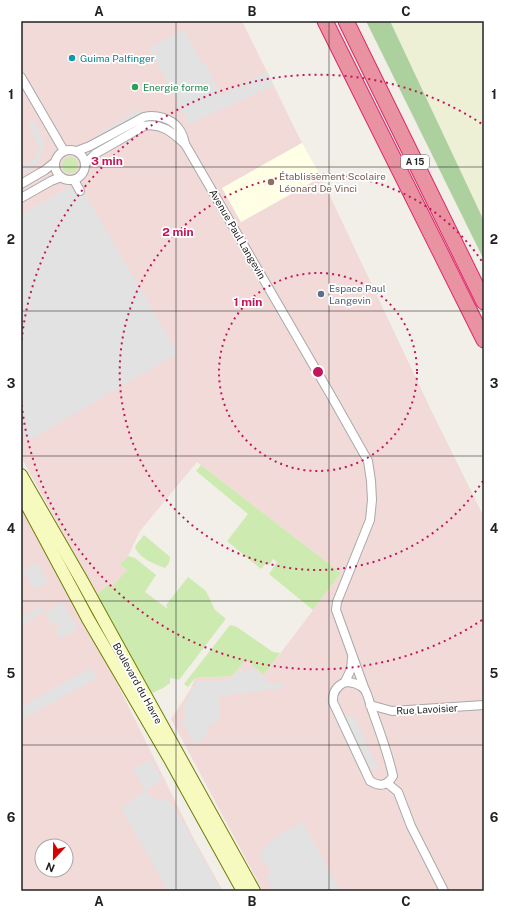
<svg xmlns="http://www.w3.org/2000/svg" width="505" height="912" viewBox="0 0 505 912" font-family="'Public Sans',sans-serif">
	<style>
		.commercial { fill: #f2dad9; fill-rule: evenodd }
		.education { fill: #ffffe5 }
		.farmland { fill: #eef0d5 }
		.grass { fill: #cdebb0 }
		.forest { fill: #add19e }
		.parking { fill: #e2e2e2 }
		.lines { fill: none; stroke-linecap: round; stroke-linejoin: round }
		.street-casing { stroke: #a9a9a9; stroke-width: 10 }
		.secondary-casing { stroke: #707d05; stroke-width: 14 }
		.highway-casing { stroke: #dc2a67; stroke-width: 17 }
		.street { stroke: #fff; stroke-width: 8 }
		.secondary { stroke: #f7fabf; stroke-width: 12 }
		.highway { stroke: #e892a2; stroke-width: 15 }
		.grid { fill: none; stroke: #222; stroke-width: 1; stroke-opacity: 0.55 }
		.ring { fill: none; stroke: #c2185b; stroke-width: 2; stroke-dasharray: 2 4 }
		.culture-dot { fill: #0f9aa8; stroke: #fff; stroke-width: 1.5 }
		.leisure-dot { fill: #2e9e5b; stroke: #fff; stroke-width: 1.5 }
		.education-dot { fill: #8d6e63; stroke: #fff; stroke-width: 1.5 }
		.service-dot { fill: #5c6f8a; stroke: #fff; stroke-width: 1.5 }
		.labels { text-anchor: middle; stroke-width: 3.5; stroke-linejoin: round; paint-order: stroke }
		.shield { fill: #fff; stroke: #646464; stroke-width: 1 }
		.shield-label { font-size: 9px; font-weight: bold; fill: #222 }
		.culture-label { font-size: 10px; fill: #0d838f; stroke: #fff; text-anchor: start }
		.leisure-label { font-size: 10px; fill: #27864d; stroke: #fff; text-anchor: start }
		.education-label { font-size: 10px; fill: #785e54; stroke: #fff; text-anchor: start }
		.street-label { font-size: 10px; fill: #222; stroke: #fff }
		.service-label { font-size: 10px; fill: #4e5e75; stroke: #fff; text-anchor: start }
		.centre { fill: #c2185b; stroke: #fff; stroke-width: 2 }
		.ring-label { font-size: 12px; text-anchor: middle; font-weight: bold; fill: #c2185b; stroke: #fff; stroke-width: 3.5; stroke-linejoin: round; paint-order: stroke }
		.neatline { fill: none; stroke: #222; stroke-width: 1.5 }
		.grid-label { font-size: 13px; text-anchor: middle; font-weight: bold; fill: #222 }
	</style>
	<rect width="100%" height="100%" fill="#f2efe9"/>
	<g class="commercial">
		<path d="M21,21H242L302,143L222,188L241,222L321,177L432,412L484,517V891H263L171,719L190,690L195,678L232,676L246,660L264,675L341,573L197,462L140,531L128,556L120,565L127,570L113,587L109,584L97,595L21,457Z"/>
		<path d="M21,507L105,659L194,839L223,891H21ZM42,846H66V870H42Z"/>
	</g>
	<path class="education" d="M302,143L321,177L241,222L222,188Z"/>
	<path class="farmland" d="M390,21H484V221Z"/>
	<g class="grass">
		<circle cx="70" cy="165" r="8"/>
		<path d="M201,465L341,573L313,610L269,574L277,562L273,559L269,565L266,563L261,569L227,541L248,514L196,471Z"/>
		<path d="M144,535L170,557L169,563L165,568C154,564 141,559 135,548L136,545Z"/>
		<path d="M128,556L135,558L156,575L145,592L168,609L166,605L188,577L206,591L215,610L225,618V620L179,680L177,679L170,678V683L163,688L152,693L115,630L97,595L109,584L113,586L127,570L120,565Z"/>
		<path d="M230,625L237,627L273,652L280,653L264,675L246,660L232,676L195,678L188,687L184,684Z"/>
	</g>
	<path class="forest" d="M366,21H390L484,221V260Z"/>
	<g class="parking">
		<path d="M184,29L202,63L204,62L222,95L267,71L274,86L189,124L149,48Z"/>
		<path d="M140,109L143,114L98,139L96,135Z"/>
		<path d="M30,121L34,122L42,136L44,141V150L39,162L21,174V167L35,158L39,148L29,127Z"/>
		<path d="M69,187L71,188L81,187L178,353L28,441L21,428V214Z"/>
		<path d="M37,563L48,582L34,589L23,570Z"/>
		<path d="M63,602L78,629L60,639L55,630L60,626L57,622L52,625L45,612Z"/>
		<path d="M41,606L44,612L21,626V618Z"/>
		<path d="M91,667L97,678L23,719L21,716V707Z"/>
		<path d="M251,667L267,680L265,684H284L285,688L219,696V721L213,723L207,729L206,737L195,745L181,720L187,718L182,710L197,681L230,680L241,669L246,673Z"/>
		<path d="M345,716L354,717L378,768L371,770Z"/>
		<path d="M151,759L162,779L146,791L151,798L171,801L221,891H168L121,808L145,791L133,769Z"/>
		<path d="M303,822L340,891H273L266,878L271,874L259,854L273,839Z"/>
	</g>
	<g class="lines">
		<g class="street-casing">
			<g id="street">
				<path d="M21,77L64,151"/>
				<path d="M185,144L333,399L368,461L371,481L372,500L370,520L337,602L336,610L365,690"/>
				<circle cx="70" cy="165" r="15"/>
				<path d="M77,151L90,146L144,117C155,114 172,118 179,129C182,133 184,139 185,144C173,133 161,122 144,126L95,154L85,164"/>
				<path d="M74,180L80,191"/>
				<path d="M21,184L45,170L55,162"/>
				<path d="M21,198L51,181L61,177"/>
				<path d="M345,682C352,682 360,684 365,690C368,695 370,704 372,710C380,732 388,753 393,776C387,786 380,787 370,781L333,702C332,692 337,686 345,682Z"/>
				<path d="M345,682L351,669L352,658"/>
				<path d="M370,705L392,711L484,705"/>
				<path d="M387,783L398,792L411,826L444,891"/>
			</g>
		</g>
		<g class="secondary-casing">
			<g id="secondary">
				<path d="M21,475L81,579L119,648L254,891"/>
				<path d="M21,494L88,619L171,761L243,891"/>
			</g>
		</g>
		<g class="highway-casing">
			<g id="highway">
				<path d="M325,21L484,340"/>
				<path d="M346,21L484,302"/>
			</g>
		</g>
		<use href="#street" class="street"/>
		<use href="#secondary" class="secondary"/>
		<use href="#highway" class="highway"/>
	</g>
	<path class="grid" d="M176,21V891M329,21V891M21,167H484M21,311H484M21,456H484M21,601H484M21,745H484"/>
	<g class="ring">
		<circle cx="318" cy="372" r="99"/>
		<path d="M483 481A198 198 0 1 1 483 263"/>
		<path d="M482 620A298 298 0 0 1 21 398M21 346A298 298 0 0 1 482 124"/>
	</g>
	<circle class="culture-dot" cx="72" cy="58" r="4"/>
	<circle class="leisure-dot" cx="135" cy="87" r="4"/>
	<circle class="education-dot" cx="271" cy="182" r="4"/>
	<circle class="service-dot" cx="321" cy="294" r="4"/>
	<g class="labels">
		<rect class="shield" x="401" y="155" width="28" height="14" rx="3"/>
		<g class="shield-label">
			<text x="415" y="165">A 15</text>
		</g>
		<g class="culture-label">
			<text x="80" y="62">Guima Palfinger</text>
		</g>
		<g class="leisure-label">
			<text x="143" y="91">Energie forme</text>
		</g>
		<g class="education-label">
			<text x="279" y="180">Établissement Scolaire<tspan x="279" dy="12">Léonard De Vinci</tspan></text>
		</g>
		<g class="street-label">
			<text transform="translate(238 234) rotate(60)" y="4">Avenue Paul Langevin</text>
			<text transform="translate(138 683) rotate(61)" y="4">Boulevard du Havre</text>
			<text transform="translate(427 709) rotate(-3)" y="4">Rue Lavoisier</text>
		</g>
		<g class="service-label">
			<text x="329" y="292">Espace Paul<tspan x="329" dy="12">Langevin</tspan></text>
		</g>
	</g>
	<circle cx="318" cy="372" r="6" class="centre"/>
	<g class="ring-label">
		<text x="107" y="165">3 min</text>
		<text x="178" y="236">2 min</text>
		<text x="248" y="306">1 min</text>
	</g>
	<rect width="505" height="912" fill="none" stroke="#ffffff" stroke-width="44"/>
	<g transform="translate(54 858) rotate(202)"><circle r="19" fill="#ffffff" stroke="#a7a7a7"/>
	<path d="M0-3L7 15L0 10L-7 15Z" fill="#d40000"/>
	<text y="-6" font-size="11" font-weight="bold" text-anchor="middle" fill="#222222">N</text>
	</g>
	<rect x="22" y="22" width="461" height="868" class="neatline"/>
	<g class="grid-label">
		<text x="99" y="16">A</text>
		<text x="252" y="16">B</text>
		<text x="406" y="16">C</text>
		<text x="11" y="99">1</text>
		<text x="494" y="99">1</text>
		<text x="11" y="244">2</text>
		<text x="494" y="244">2</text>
		<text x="11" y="388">3</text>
		<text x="494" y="388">3</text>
		<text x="11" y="533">4</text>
		<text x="494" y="533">4</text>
		<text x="11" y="678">5</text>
		<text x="494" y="678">5</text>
		<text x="11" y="822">6</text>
		<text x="494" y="822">6</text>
		<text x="99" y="906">A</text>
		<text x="252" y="906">B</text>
		<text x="406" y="906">C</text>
	</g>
</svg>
